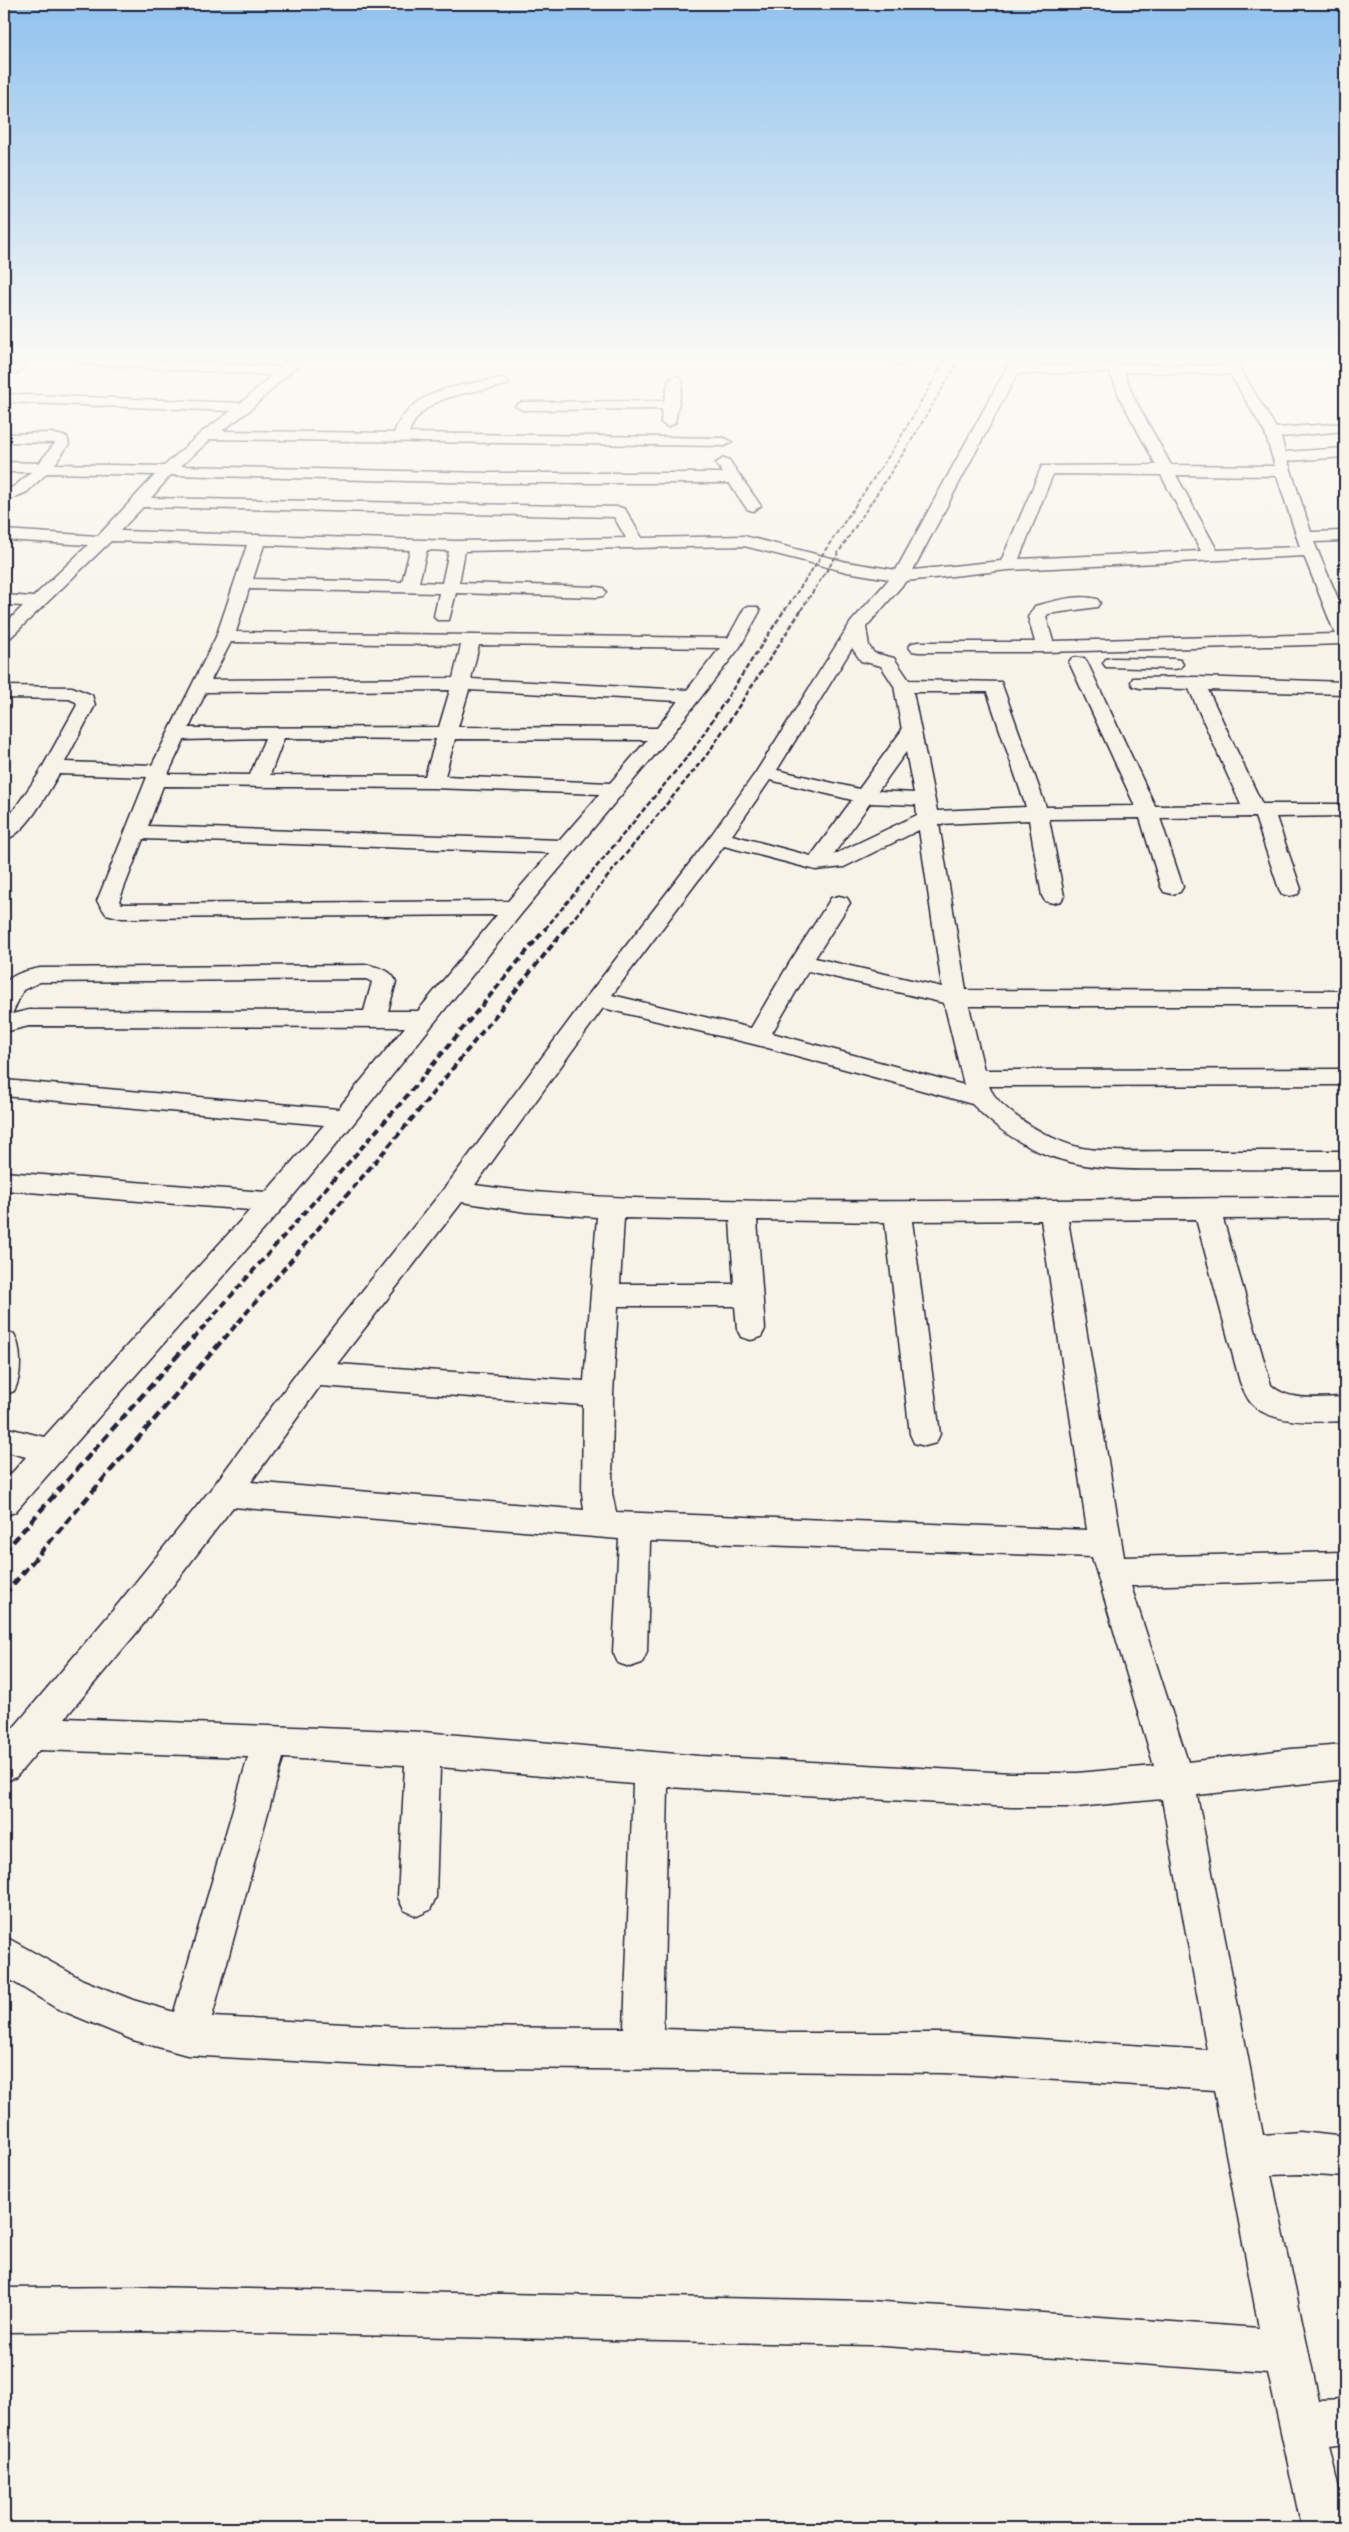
<svg xmlns="http://www.w3.org/2000/svg" width="1349" height="2532" viewBox="0 0 1349 2532" font-family="'Architects Daughter',sans-serif">
	<style>
		.lines { fill: none; stroke-linecap: round; stroke-linejoin: round }
		.minor-casing { stroke: #22223b; stroke-width: 3 }
		.minor { fill: #f7f3e8; fill-rule: evenodd }
		.rail-far3 { stroke: #22223b; stroke-width: 2; stroke-dasharray: 4.5 2; stroke-linecap: butt }
		.rail-far2 { stroke: #22223b; stroke-width: 2.5; stroke-dasharray: 5.5 2.5; stroke-linecap: butt }
		.rail-far1 { stroke: #22223b; stroke-width: 4; stroke-dasharray: 7 4; stroke-linecap: butt }
		.rail { stroke: #22223b; stroke-width: 4.5; stroke-dasharray: 9 4.5; stroke-linecap: butt }
	</style>
	<rect width="100%" height="100%" fill="#f7f3e8"/>
	<filter id="ink" filterUnits="userSpaceOnUse"><feTurbulence type="fractalNoise" baseFrequency=".02" numOctaves="2"/><feDisplacementMap in="SourceGraphic" scale="10" xChannelSelector="R" yChannelSelector="G"/><feConvolveMatrix kernelMatrix="1 2 1 2 8 2 1 2 1" color-interpolation-filters="sRGB"/></filter>
	<g filter="url(#ink)">
		<g class="lines">
			<g class="minor-casing">
				<g id="minor">
					<path d="M15,360H29L18,373H8L6,370Z"/>
					<path d="M75,360H149L281,367L289,360H303L250,410L222,431L394,433C412,387 460,386 502,378L509,382L507,385C471,394 424,392 409,433L725,438L732,442L725,446L211,439L181,466L487,473H723L716,463L724,458L729,460L761,506L753,511L747,509L729,483H487L171,475L151,498L619,507L625,509L642,538L744,536L847,562L896,570L1011,360H1025L1022,366L1115,364L1225,366L1221,360H1235L1276,428L1345,423V431L1281,437L1285,452L1345,448V457L1288,461L1311,532L1345,531V541L1314,542L1345,615V644L1046,652H918L912,651L909,647L912,643L918,642H1035L1028,617L1035,606C1054,601 1077,594 1097,599L1100,603L1097,607L1048,614L1046,617L1053,641L1335,634L1304,556L1008,570L906,581L866,627L869,646L874,653L894,658L909,680L1001,682L1046,807L1135,806L1069,662L1072,658H1084L1087,662L1155,806L1241,805L1189,689L1140,688L1133,686L1131,682L1133,678L1196,677L1345,682V694L1208,690L1262,804H1345V816L1276,817L1301,889L1298,894L1290,896L1282,894L1279,889L1255,817L1160,818L1183,887L1180,892L1172,894L1164,892L1161,887L1140,818L1049,819L1064,896L1061,901L1053,903L1045,901L1042,896L1029,820L939,824L966,990L1345,991V1006H969L984,1070L1345,1069V1085L989,1086C999,1112 1055,1143 1082,1148C1113,1153 1146,1151 1177,1151C1233,1151 1289,1151 1345,1151V1169C1298,1170 1251,1169 1205,1169C1110,1169 1045,1178 972,1104L757,1045L603,1008L475,1185C572,1199 670,1199 768,1201C960,1203 1153,1197 1345,1198V1218L1223,1219L1271,1385C1289,1403 1322,1397 1345,1397V1421C1319,1422 1270,1425 1251,1403C1246,1397 1243,1389 1240,1382L1196,1219L1068,1220L1124,1557L1345,1552V1580L1131,1586L1188,1762L1291,1749L1345,1745V1779L1197,1795L1263,2135L1300,2132L1345,2137V2177L1300,2174L1271,2175L1319,2401L1345,2400V2444L1329,2446L1345,2515V2528H1302L1268,2373L870,2345L142,2331L4,2332V2288L142,2287L870,2301L1259,2328L1214,2090L945,2073L403,2067L187,2055L133,2040L56,2008L4,1976V1936L83,1980L133,2000L174,2012L248,1757L39,1750L16,1777L4,1782V1739L114,1609L215,1484L302,1366L447,1185L589,994L712,834L756,772L851,622L889,579L847,572L744,546L465,551L459,583L597,587L603,588L606,592L603,596L597,597L456,593L449,620H437L434,616L439,593L249,589L236,632L728,638L745,607H757L760,611L740,647L669,738L522,913L353,1124L282,1209L15,1512L4,1516V1482L26,1457L4,1451V1427L44,1437L250,1210L4,1190V1172L266,1192L324,1125L4,1096V1080L338,1109L405,1027L29,1026L4,1032V984C13,973 26,971 40,968L369,965C380,968 392,970 396,982L388,1011H418L497,915L122,918L106,914L97,901L147,777L59,774C47,793 26,835 4,840V824L38,775L77,705L76,702L69,699L4,698V686L72,687L92,695L95,705L65,762L152,765L216,637L247,545L111,541L10,638L4,639V625L23,606L4,605V595L33,597L88,545L4,540V530L98,536L155,475L47,473L27,492L4,502V492L16,485L31,472H4V462L39,463L55,443L4,442V434L51,433L67,437L69,444L55,464L164,466L202,432L231,411L4,402V394L241,403L272,375L82,364ZM1110,372L1120,398L1156,465L1042,466L1001,561L913,570L1017,374ZM1124,372L1230,374L1265,433L1275,466L1171,465L1134,398ZM1053,474L1161,475L1201,551L1019,559ZM1176,475L1277,476L1300,547L1217,550ZM143,507L614,517L626,538L458,541L120,531ZM264,545L410,550L402,582L253,579ZM427,550L449,551L442,583L419,582ZM231,642L461,645L453,678L211,680ZM479,645L720,648L687,690L471,679ZM852,648L861,661L881,666L894,686L902,730L859,789L777,770ZM450,690L439,727L189,728L206,692ZM469,690L678,701L657,728L458,727ZM913,692H987L1026,807L937,811ZM265,738L250,775L168,774L184,740ZM284,738L436,739L425,776L270,775ZM455,739L647,740L610,783L445,776ZM906,752L914,793L878,791ZM770,780L852,800L811,856L732,835ZM163,786L433,788L600,794L560,840L148,826ZM870,803L916,805L917,815L833,855ZM919,830L942,987L815,958L850,903L847,898L839,896L831,898L828,903L790,962L751,1028L612,995L724,846L816,870L844,867ZM143,839L550,853L508,901L122,904L119,901ZM808,971L944,1003L964,1085L772,1033ZM366,979L372,982L364,1011L29,1010L12,1014L23,990L40,982ZM462,1202L526,1212L597,1217L584,1381L337,1364ZM624,1218L730,1220L734,1284H620ZM757,1220L885,1222L910,1434L914,1443L925,1446L936,1443L940,1434L912,1221L1041,1220L1087,1530L616,1512L612,1493L613,1394L618,1306H735L737,1329L741,1337L751,1340L761,1337L765,1329ZM320,1386L583,1405L582,1493L584,1510L251,1482ZM233,1507L619,1539L613,1652L618,1663L630,1667L642,1663L647,1652L650,1541L1092,1557L1154,1766L1077,1773H1011L699,1756L423,1732L65,1718L138,1631ZM283,1758L405,1765L398,1897L404,1910L417,1916L430,1910L436,1897L440,1767L633,1784L624,2028L403,2027L212,2017ZM668,1787L1011,1807H1077L1162,1799L1207,2050L945,2033H790L663,2029Z"/>
					<path d="M892,360H906L908,362L901,366Z"/>
					<path d="M1333,360H1345V369L1340,368Z"/>
					<path d="M676,376L683,380L675,423L668,427L661,423L662,409L522,410L515,406L522,402L664,401L669,380Z"/>
					<path d="M1112,658L1174,659L1180,660L1183,664L1180,668L1174,669L1106,667L1103,663L1106,659Z"/>
					<path d="M4,1331L14,1334C22,1348 22,1377 14,1391L4,1395Z"/>
				</g>
			</g>
			<use href="#minor" class="minor"/>
			<g class="rail-far3">
				<path d="M785,610L898,442L945,360"/>
				<path d="M801,610L910,443L959,360"/>
			</g>
			<g class="rail-far2">
				<path d="M545,929L693,750L785,609"/>
				<path d="M565,929L709,752L802,609"/>
			</g>
			<g class="rail-far1">
				<path d="M193,1339L401,1103L546,928"/>
				<path d="M224,1339L416,1114L566,928"/>
			</g>
			<g class="rail">
				<path d="M4,1552L194,1337"/>
				<path d="M4,1595L225,1337"/>
			</g>
		</g>
	</g>
	<linearGradient id="sky" x2="0" y2="1"><stop stop-color="#90c2ee"/><stop offset="0.5" stop-color="#fbfaf5"/><stop offset="1" stop-color="#fbfaf5" stop-opacity="0"/></linearGradient>
	<rect width="1349" height="714" fill="url(#sky)"/>
	<rect width="1349" height="2532" fill="none" stroke="#f7f3e8" stroke-width="20"/>
	<rect x="10" y="10" width="1329" height="2512" fill="none" stroke="#22223b" stroke-width="2" filter="url(#ink)"/>
</svg>
